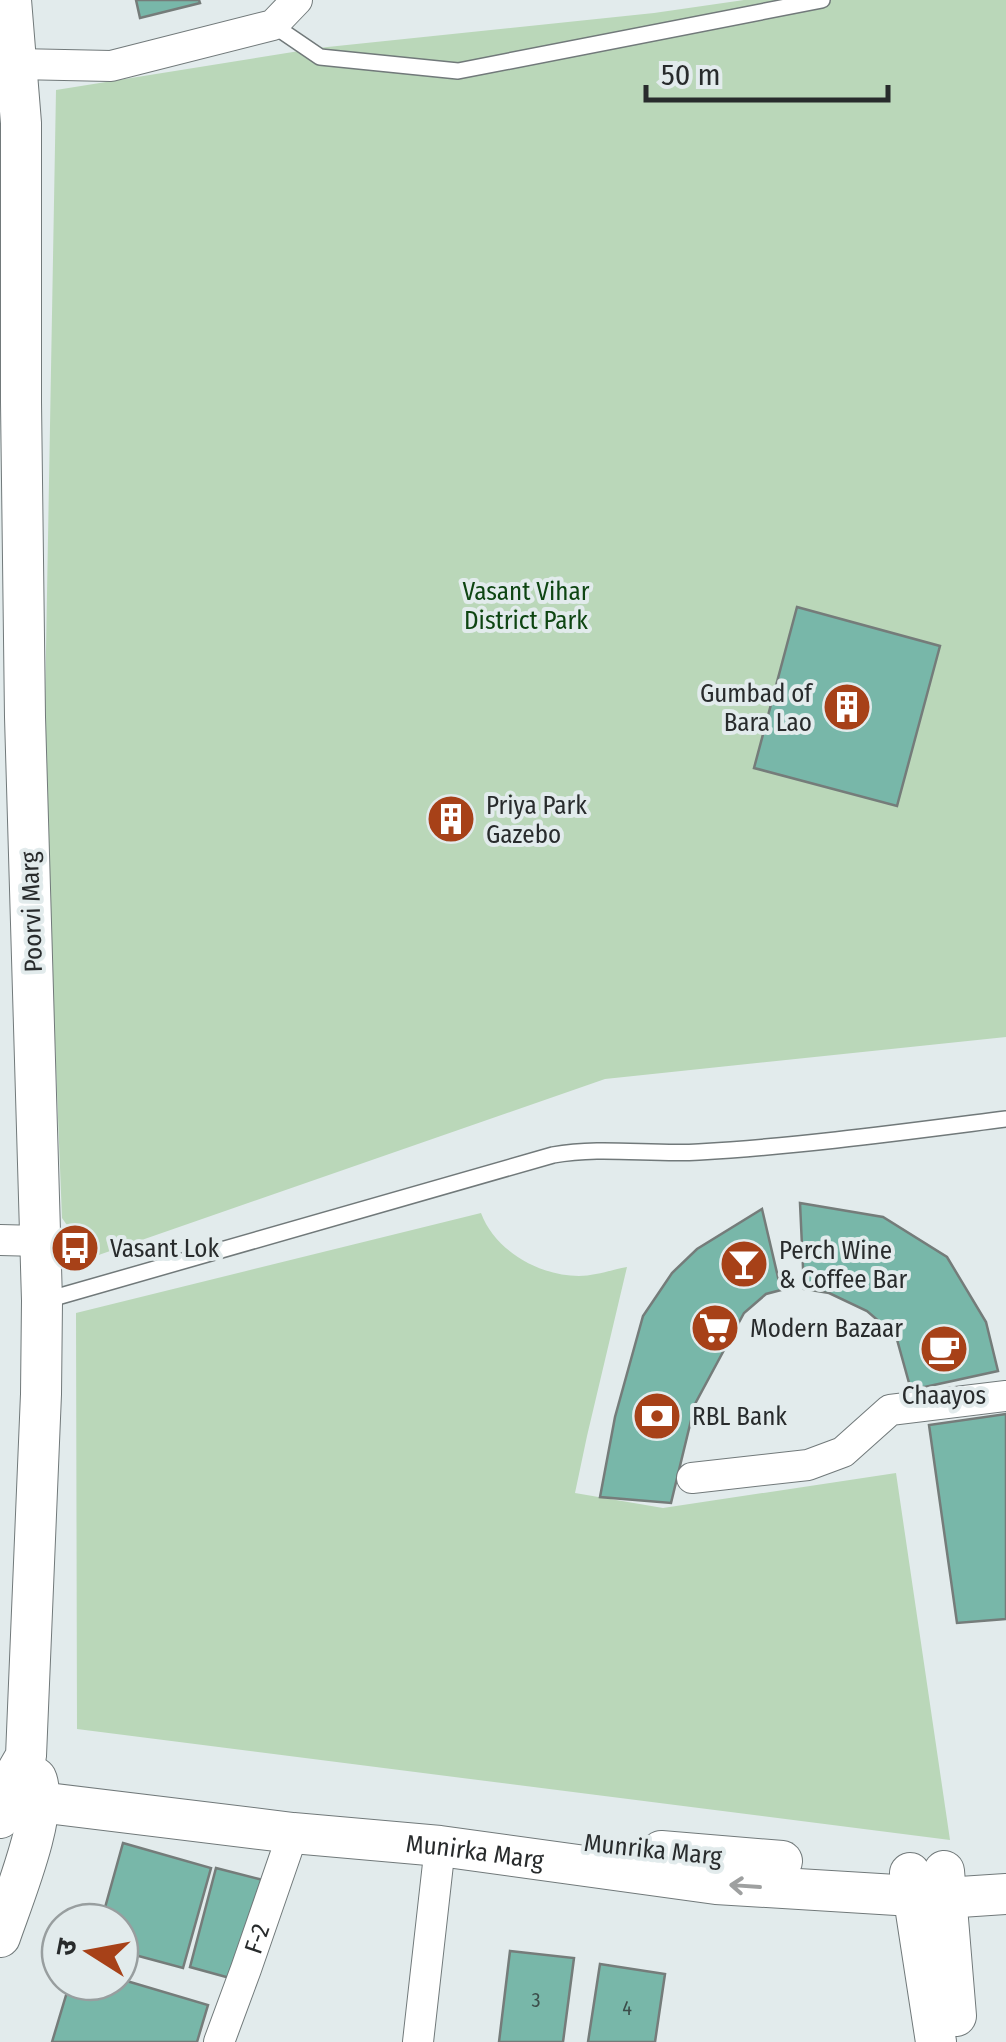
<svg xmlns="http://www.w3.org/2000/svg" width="1006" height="2042" viewBox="0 0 1006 2042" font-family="'Fira Sans Condensed','Noto Sans Devanagari',sans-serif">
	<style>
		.green { fill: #bad7b9 }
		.building { fill: #78b7a9; stroke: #757c7a; stroke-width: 2.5 }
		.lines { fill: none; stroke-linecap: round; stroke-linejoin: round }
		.lane-casing { stroke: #71797a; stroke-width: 18 }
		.street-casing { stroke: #71797a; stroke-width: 32 }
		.secondary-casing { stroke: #71797a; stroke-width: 42 }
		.lane { stroke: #fff; stroke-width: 15 }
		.street { stroke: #fff; stroke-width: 30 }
		.secondary { stroke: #fff; stroke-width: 40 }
		.oneway { stroke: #9ea0a0 }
		.labels { text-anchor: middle; stroke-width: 8; stroke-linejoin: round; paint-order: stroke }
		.number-label { font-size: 20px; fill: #3c4e4b }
		.park-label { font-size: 25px; fill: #0e4512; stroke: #e2ebec }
		.poi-label { font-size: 25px; fill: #282b2c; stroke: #e2ebec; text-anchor: start }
		.street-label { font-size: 25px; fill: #282b2c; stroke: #e2ebec }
	</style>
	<rect width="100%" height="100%" fill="#e2ebec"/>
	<g class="green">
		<path d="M744,0H1006V1037L605,1079L90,1258L62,1218L44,762L56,90L318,48L654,13Z"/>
		<path d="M481,1213C495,1251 540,1276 579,1276C594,1276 611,1270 627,1267L587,1436L575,1493L663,1508L896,1473L950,1840L77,1729L76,1313Z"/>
	</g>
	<g class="building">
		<path d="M136,0H199L200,3L140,18Z"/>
		<path d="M797,607L940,646L897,806L754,768Z"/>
		<circle cx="451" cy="818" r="22"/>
		<path d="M800,1203L883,1217L947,1257L986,1322L998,1371L911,1390L896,1336L867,1311L829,1293L804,1289Z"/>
		<path d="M762,1209L781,1290L766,1294L744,1313L695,1404L671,1503L600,1497L615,1417L643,1316L672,1273L697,1249Z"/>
		<path d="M1006,1414V1619L957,1623L929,1425Z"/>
		<path d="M123,1843L211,1868L183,1968L120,1951V1922H101Z"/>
		<path d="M216,1868L263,1880L237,1980L190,1967Z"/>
		<path d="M510,1951L574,1958L563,2042H499Z"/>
		<path d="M600,1964L665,1974L655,2042H588Z"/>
		<path d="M120,1979L208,2005L197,2042H52L70,1982H120Z"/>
	</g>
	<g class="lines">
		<g class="lane-casing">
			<g id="lane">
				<path d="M273,25L320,57L458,71L822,0"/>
				<path d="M43,1301L553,1155C602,1146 650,1155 699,1152C802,1146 904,1132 1006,1119"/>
			</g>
		</g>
		<g class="street-casing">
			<g id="street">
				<path d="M17,64L111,66L273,25L297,0"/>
				<path d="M0,1240L39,1241"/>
				<path d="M692,1478L808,1465L843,1452L890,1410L1006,1396"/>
				<path id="s1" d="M219,2042L246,1969L293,1833"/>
				<path d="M418,2042L440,1846"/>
			</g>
		</g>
		<g class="secondary-casing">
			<g id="secondary">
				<path id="s2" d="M6,1798L293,1833L440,1846L716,1884L945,1898L1006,1894"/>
				<path d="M0,1818L11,1782L26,1756L41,1394L42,1301L25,717L21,402V123L11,0"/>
				<path d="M661,1851L782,1861"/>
				<path d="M944,1871L956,2016"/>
				<path d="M910,1873L936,2042"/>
				<path d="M0,1937C11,1904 51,1808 36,1778"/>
			</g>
		</g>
		<use href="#lane" class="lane"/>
		<use href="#street" class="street"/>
		<use href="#secondary" class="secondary"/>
	</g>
	<defs><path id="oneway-shaft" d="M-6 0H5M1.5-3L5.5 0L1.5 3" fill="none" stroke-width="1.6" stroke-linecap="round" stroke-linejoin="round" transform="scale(2.5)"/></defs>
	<use class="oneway" href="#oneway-shaft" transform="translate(745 1886) rotate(-176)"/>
	<defs>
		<g id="building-disc" transform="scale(2.5)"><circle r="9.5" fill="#a74118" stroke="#e2ebec"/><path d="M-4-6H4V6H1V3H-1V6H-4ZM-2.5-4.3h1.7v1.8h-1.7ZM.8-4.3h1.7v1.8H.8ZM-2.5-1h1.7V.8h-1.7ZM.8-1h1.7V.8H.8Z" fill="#fff"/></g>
		<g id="bus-disc" transform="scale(2.5)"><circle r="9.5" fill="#a74118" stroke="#e2ebec"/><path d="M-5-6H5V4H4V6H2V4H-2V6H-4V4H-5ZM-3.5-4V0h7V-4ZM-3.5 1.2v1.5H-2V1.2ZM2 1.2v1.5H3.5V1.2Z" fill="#fff"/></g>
		<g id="bar-disc" transform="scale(2.5)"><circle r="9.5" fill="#a74118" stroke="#e2ebec"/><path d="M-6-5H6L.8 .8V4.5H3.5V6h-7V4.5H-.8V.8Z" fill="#fff"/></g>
		<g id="supermarket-disc" transform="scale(2.5)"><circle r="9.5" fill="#a74118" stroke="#e2ebec"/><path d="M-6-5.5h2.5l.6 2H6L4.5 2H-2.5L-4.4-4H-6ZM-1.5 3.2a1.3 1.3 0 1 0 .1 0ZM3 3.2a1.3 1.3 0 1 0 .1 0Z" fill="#fff"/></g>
		<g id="cafe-disc" transform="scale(2.5)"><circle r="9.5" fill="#a74118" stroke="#e2ebec"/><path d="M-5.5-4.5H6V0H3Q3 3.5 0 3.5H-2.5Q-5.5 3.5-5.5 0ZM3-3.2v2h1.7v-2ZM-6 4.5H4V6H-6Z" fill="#fff"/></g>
		<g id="bank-disc" transform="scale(2.5)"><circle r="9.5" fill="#a74118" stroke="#e2ebec"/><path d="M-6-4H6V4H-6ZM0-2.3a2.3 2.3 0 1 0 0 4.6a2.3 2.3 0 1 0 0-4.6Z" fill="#fff"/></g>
	</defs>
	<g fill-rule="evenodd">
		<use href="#building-disc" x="847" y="707"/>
		<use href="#building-disc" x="451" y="819"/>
		<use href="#bus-disc" x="75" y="1248"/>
		<use href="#bar-disc" x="744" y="1264"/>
		<use href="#supermarket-disc" x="715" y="1328"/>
		<use href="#cafe-disc" x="944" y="1349"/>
		<use href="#bank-disc" x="657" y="1416"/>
	</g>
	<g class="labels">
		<g class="number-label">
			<text x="536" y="2007">3</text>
			<text x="627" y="2015">4</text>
		</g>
		<g class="park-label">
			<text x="526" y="600">Vasant Vihar<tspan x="526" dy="29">District Park</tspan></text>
		</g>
		<g class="poi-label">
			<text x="812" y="702" text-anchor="end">Gumbad of<tspan x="812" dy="29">Bara Lao</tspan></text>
			<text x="486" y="814">Priya Park<tspan x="486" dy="29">Gazebo</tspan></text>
			<text x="110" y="1257">Vasant Lok</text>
			<text x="779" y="1259">Perch Wine<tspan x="779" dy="29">&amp; Coffee Bar</tspan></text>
			<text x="750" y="1337">Modern Bazaar</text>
			<text x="944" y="1404" text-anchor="middle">Chaayos</text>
			<text x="692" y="1425">RBL Bank</text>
		</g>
		<g class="street-label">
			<text transform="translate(31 912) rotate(-92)" y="9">Poorvi Marg</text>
			<text transform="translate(653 1849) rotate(6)" y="9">Munrika Marg</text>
			<text dy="9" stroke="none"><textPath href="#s2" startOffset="472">Munirka Marg</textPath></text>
			<text dy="9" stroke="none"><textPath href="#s1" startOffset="110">F-2</textPath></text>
		</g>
	</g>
	<g transform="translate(90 1952) rotate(281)"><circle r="48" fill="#e2ebec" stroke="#989e9f" stroke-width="2.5"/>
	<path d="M0-8L18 38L0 25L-18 38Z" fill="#a74118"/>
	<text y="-15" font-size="28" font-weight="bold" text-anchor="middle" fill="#282b2c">उ</text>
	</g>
	<path d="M646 85v15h242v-15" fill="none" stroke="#282b2c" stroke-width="5"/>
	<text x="661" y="85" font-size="30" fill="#282b2c" stroke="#e2ebec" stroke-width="8" paint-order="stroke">50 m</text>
</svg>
